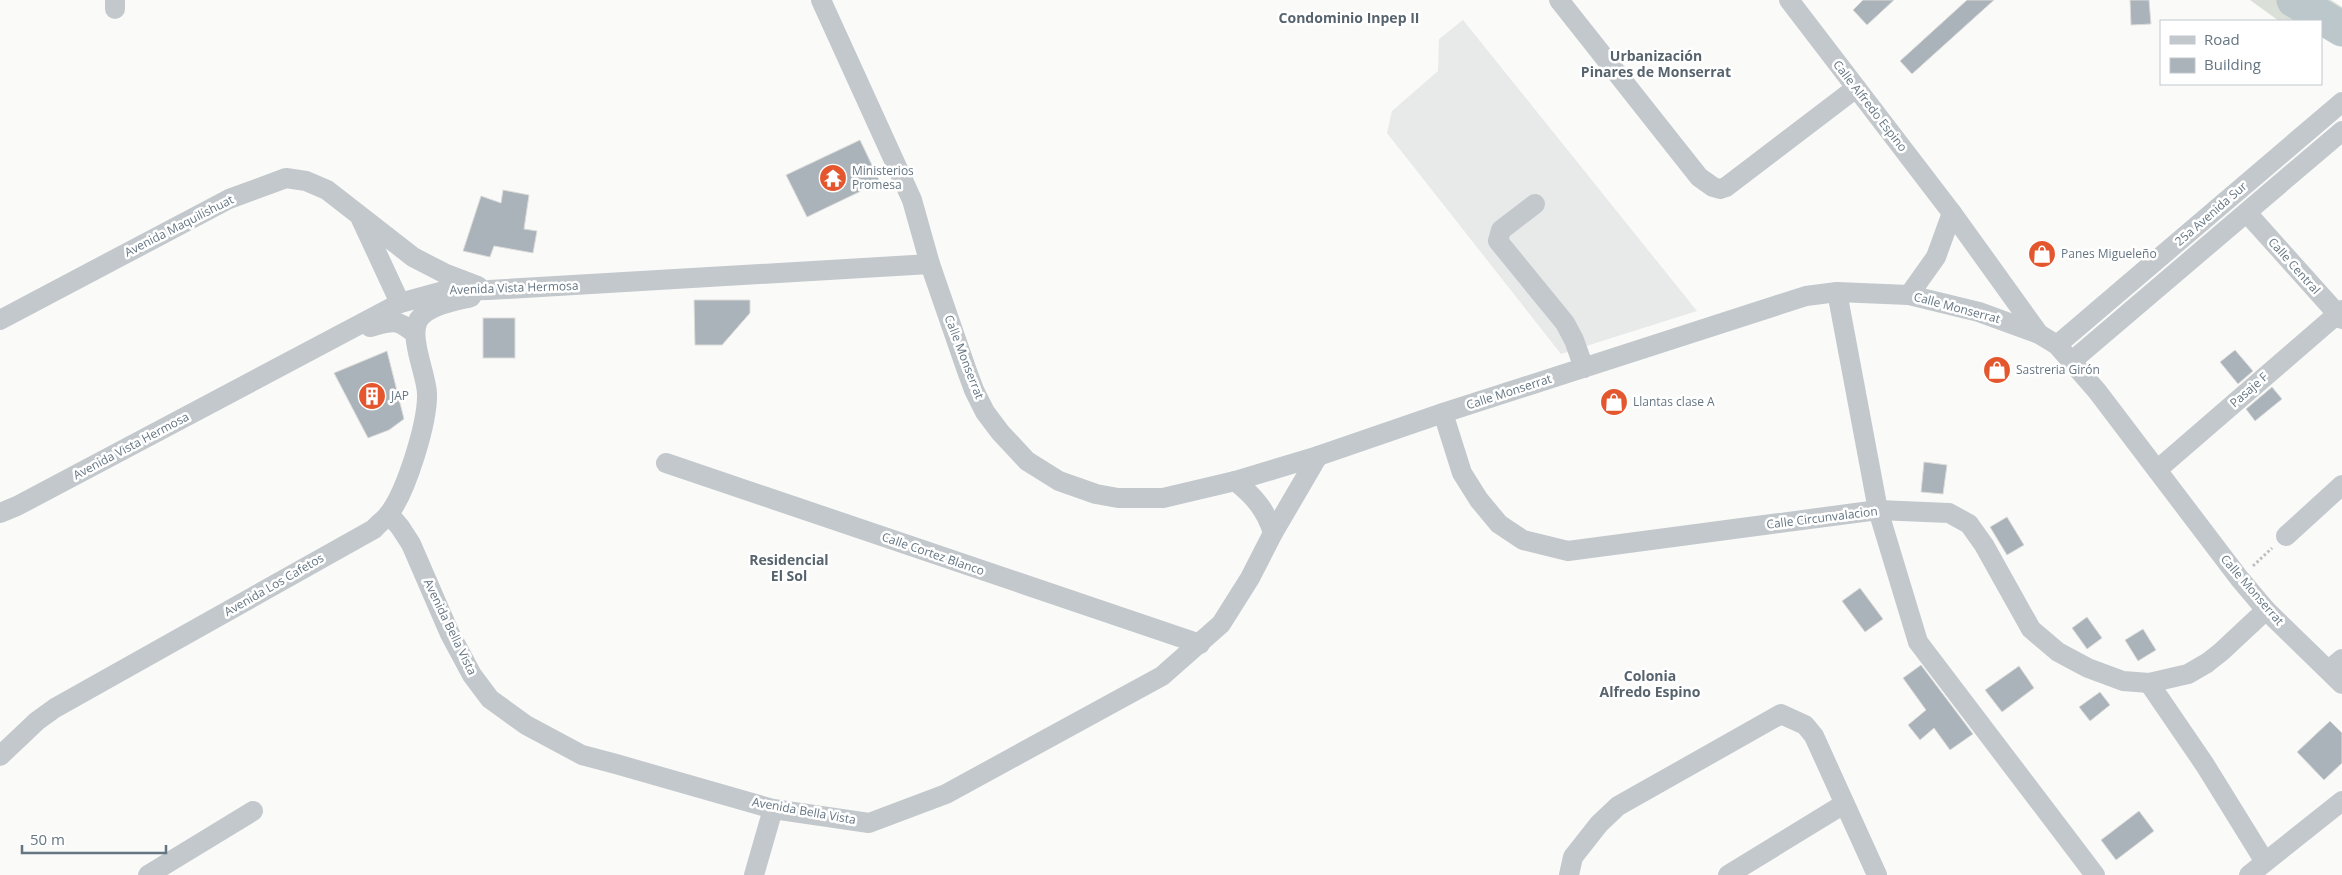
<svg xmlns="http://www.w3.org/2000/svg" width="2342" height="875" viewBox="0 0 2342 875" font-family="'Open Sans',sans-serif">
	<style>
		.built { fill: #e8e9e9 }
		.green { fill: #dadfd7 }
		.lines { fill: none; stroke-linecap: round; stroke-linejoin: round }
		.river { stroke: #bbc7cb; stroke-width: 35 }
		.building { fill: #aab3b9; stroke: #dcdcda }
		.path { stroke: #bbbfc2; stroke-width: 3; stroke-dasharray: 2.5 2.5; stroke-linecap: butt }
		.minor { stroke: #c3c8cc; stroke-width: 20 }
		.labels { text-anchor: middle; stroke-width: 5; stroke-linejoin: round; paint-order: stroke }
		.street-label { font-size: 12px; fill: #657683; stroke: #fff }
		.poi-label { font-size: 12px; fill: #657683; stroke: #fff; text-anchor: start }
		.neighbourhood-label { font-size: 14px; font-weight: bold; fill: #57646e; stroke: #fff }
	</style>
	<rect width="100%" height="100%" fill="#fafaf8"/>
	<path class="built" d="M1463,20L1697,311L1561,354L1387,133L1392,111L1438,71L1439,39Z"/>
	<path class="green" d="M2250,0H2331L2342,7V39L2332,32L2321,29V21H2279Z"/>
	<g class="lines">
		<path class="river" d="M2294,0L2342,29"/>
	</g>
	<g class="building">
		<path d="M1863,0H1894L1867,25L1853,10Z"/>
		<path d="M1967,0H1994L1912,74L1900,61Z"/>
		<path d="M2130,0H2149L2151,24L2131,25Z"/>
		<path d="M860,140L880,182L807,217L786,175Z"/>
		<path d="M503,190L529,195L524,229L537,231L533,253L494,246L490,257L463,251L481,196L501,203Z"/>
		<path d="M694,300H750V313L722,345H695Z"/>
		<rect x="483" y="318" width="32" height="40"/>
		<path d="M2235,350L2253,371L2238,384L2220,362Z"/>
		<path d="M387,351L404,419L389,430L368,438L334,373Z"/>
		<path d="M2272,387L2282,399L2255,421L2246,409Z"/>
		<path d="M1924,462L1947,465L1943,494L1921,492Z"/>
		<path d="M2007,517L2024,545L2007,555L1990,527Z"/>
		<path d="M1860,588L1883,619L1865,632L1842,601Z"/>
		<path d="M2087,617L2102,638L2087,649L2072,628Z"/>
		<path d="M2143,629L2156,650L2138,661L2125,640Z"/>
		<path d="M1921,665L1973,734L1950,750L1934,728L1920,740L1908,725L1926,710L1903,678Z"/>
		<path d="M2019,666L2034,688L2002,712L1985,690Z"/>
		<path d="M2100,692L2110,705L2090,721L2079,707Z"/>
		<path d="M2330,721L2342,733V763L2324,780L2297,752Z"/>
		<path d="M2139,811L2154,831L2116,860L2101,840Z"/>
	</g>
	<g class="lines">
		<path class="path" d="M2253,566L2272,548"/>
		<g class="minor">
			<path d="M821,0L912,200L930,264L967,371L974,390L985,412L1000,432L1027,461L1059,481L1096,494L1118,498H1163L1235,481L1318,456L1443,413L1806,296L1837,292L1909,295L1979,312L2039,334L2057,345L2097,391L2239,578L2266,610L2342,684"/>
			<path d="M1559,0L1699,177L1713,187L1720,189L1726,187L1856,88"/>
			<path d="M1789,0L1952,213L2039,334"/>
			<path d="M115,9V0"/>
			<path d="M1535,204L1501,230L1498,241L1565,323L1574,340L1584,368"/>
			<path d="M2247,213L2342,319"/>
			<path d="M361,219L400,303"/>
			<path d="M1837,292L1878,510L1918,642L2095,875"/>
			<path d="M1909,295L1936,257L1952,213"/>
			<path d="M0,320L229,199L286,178L306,181L327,190L413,257L444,273L478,286"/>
			<path d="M370,327C392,321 397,318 415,334"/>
			<path d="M2057,345L2342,102"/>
			<path d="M2072,361L2342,131"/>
			<path d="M1443,413L1462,473L1479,500L1499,524L1523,540L1568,551L1878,510L1949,513L1969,524L1984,545L2031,629L2058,652L2088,668L2123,681L2149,683L2188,674L2207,663L2221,652L2266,610"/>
			<path d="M666,463L1200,644"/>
			<path d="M2157,470L2342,310"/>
			<path d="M1235,481C1254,496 1266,510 1273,533"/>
			<path d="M0,513L17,506L400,303L444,291L489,290L930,264"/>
			<path d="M389,514L400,527L411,544L450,634L472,675L490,699L526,725L582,755L616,764L773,809L869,823L946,794L1162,676L1221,624L1250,578L1273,533L1318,456"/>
			<path d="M2286,536L2342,485"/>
			<path d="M2329,670L2342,659"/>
			<path d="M2149,683L2205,765L2265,862"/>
			<path d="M0,756L37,721L55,708L374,529C378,524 384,520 388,515C406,493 428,422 427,393C426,373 408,336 419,319C429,305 456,301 471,297"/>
			<path d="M148,875L253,811"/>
			<path d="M754,875L773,809"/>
			<path d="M1569,875L1573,857L1599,824L1618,806L1781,714L1805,725L1814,736L1877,875"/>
			<path d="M1728,875L1844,804"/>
			<path d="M2249,875L2342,801"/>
		</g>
	</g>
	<defs>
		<g id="temple-disc" transform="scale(1.4375)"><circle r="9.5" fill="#e4572e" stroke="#fff"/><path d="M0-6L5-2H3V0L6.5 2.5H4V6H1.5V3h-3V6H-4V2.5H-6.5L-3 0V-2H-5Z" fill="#fff"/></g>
		<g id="shop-disc" transform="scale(1.4375)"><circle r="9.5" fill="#e4572e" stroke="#fff"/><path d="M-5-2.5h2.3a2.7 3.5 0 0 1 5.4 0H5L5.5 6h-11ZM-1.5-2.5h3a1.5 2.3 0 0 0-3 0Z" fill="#fff"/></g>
		<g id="building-disc" transform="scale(1.4375)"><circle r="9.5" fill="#e4572e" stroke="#fff"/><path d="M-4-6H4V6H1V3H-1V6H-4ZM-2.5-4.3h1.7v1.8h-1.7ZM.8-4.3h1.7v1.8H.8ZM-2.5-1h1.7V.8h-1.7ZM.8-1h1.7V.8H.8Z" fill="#fff"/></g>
	</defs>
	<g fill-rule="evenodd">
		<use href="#temple-disc" x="833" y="178"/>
		<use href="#shop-disc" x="2042" y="254"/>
		<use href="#shop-disc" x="1997" y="370"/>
		<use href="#building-disc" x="372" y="396"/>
		<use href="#shop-disc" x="1614" y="402"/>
	</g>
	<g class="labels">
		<g class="street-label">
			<text transform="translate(1870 106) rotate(52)" y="4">Calle Alfredo Espino</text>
			<text transform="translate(2211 214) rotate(-41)" y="4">25a Avenida Sur</text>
			<text transform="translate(179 226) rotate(-27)" y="4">Avenida Maquilishuat</text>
			<text transform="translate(2294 266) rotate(48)" y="4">Calle Central</text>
			<text transform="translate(514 288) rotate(-2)" y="4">Avenida Vista Hermosa</text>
			<text transform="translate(1957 308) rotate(15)" y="4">Calle Monserrat</text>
			<text transform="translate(964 357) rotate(69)" y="4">Calle Monserrat</text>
			<text transform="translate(2249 390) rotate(-41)" y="4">Pasaje F</text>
			<text transform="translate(1509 392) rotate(-18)" y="4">Calle Monserrat</text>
			<text transform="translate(131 446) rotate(-28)" y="4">Avenida Vista Hermosa</text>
			<text transform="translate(1822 518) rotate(-7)" y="4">Calle Circunvalacion</text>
			<text transform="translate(933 554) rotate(19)" y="4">Calle Cortez Blanco</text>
			<text transform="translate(274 585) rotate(-30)" y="4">Avenida Los Cafetos</text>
			<text transform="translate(2252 590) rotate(49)" y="4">Calle Monserrat</text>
			<text transform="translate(450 627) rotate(64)" y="4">Avenida Bella Vista</text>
			<text transform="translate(804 811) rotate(10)" y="4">Avenida Bella Vista</text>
		</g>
		<g class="poi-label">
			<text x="852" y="175">Ministerios<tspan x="852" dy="14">Promesa</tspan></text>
			<text x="2061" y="258">Panes Migueleño</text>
			<text x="2016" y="374">Sastreria Girón</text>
			<text x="391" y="400">JAP</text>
			<text x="1633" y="406">Llantas clase A</text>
		</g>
		<g class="neighbourhood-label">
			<text x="1349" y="23">Condominio Inpep II</text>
			<text x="1656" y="61">Urbanización<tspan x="1656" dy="16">Pinares de Monserrat</tspan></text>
			<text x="789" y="565">Residencial<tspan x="789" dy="16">El Sol</tspan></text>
			<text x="1650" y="681">Colonia<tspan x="1650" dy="16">Alfredo Espino</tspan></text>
		</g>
	</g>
	<rect x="2160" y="20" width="162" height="65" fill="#ffffff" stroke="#c1c8cd"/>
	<rect x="2170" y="36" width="25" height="8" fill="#c3c8cc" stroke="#c1c8cd"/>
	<text x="2204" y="45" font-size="15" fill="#657683">Road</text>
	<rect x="2170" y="58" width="25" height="15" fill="#aab3b9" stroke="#c1c8cd"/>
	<text x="2204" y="70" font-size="15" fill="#657683">Building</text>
	<path d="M22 845v8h144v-8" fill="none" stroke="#657683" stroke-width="2.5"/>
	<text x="30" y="845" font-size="15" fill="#657683" stroke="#ffffff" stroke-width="4" paint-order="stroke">50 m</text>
</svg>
